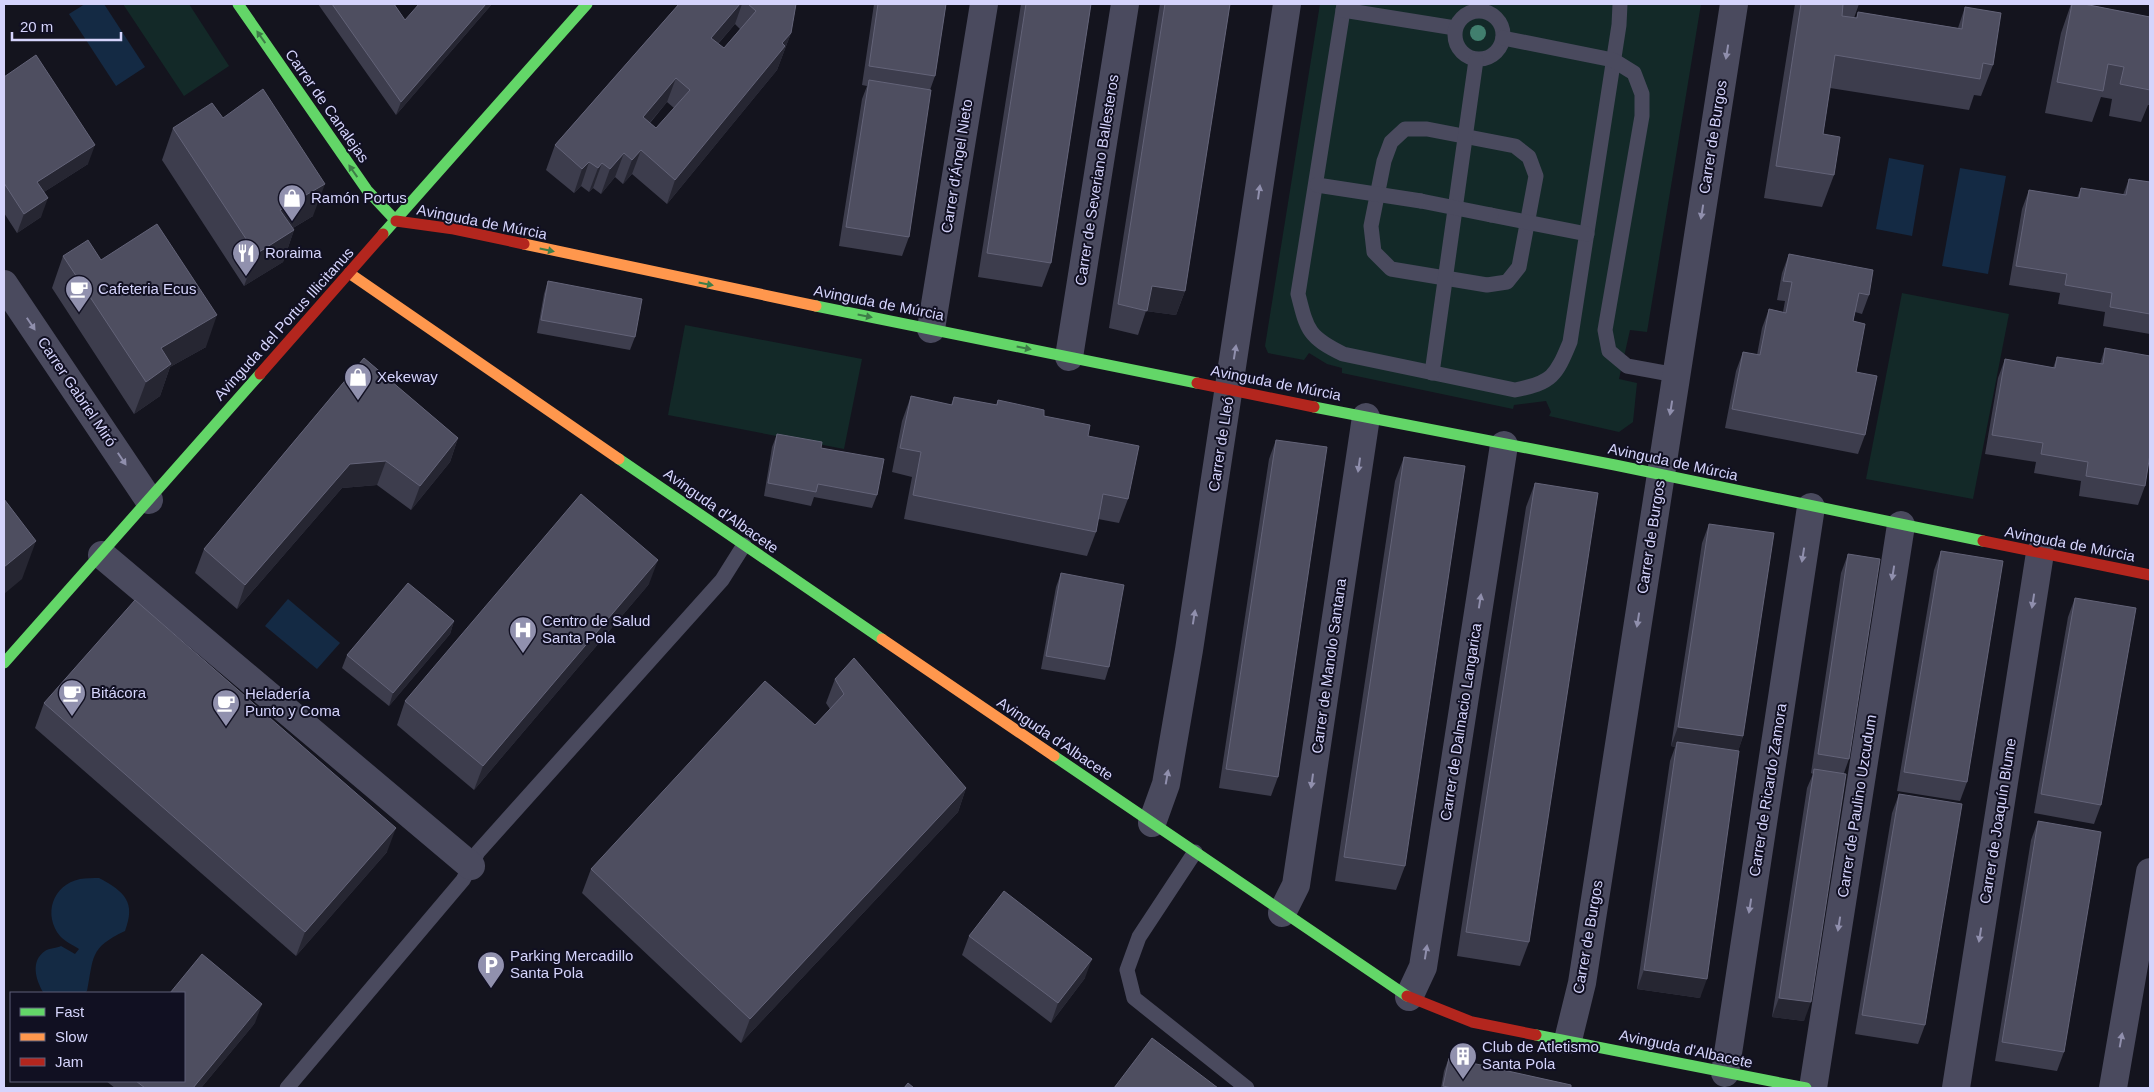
<svg xmlns="http://www.w3.org/2000/svg" width="2154" height="1092" viewBox="0 0 2154 1092" font-family="Helvetica,sans-serif">
	<style>
		.green { fill: #132928 }
		.water { fill: #142a44 }
		.lines { fill: none; stroke-linecap: round; stroke-linejoin: round }
		.lane { stroke: #4a4a5e; stroke-width: 15 }
		.street { stroke: #4a4a5e; stroke-width: 28 }
		.fast { stroke: #63d668; stroke-width: 11 }
		.slow { stroke: #ff974d; stroke-width: 11 }
		.jam { stroke: #b3261e; stroke-width: 11 }
		.lane-bridge { stroke: #4a4a5e; stroke-width: 15 }
		.tree { fill: #417f6e }
		.wall { fill: #3d3d4d; fill-rule: evenodd }
		.shaded-wall { fill: #262632 }
		.building { fill: #4e4e60; stroke: #636378; fill-rule: evenodd }
		.oneway { fill: #3e7d48 }
		.oneway2 { fill: #908fad }
		.labels { text-anchor: middle; stroke-width: 4; stroke-linejoin: round; paint-order: stroke }
		.street-label { font-size: 15px; fill: #d5d4fc; stroke: #111022 }
		.poi-label { font-size: 15px; fill: #d5d4fc; stroke: #111022; text-anchor: start }
	</style>
	<rect width="100%" height="100%" fill="#14141e"/>
	<g class="green">
		<path d="M123,4H189L229,66L184,96Z"/>
		<path d="M1320,4H1701L1647,332L1630,330L1619,379L1637,383L1633,422L1619,432L1549,416L1551,412L1546,401L1514,405L1513,409L1342,373V368L1327,364L1309,353L1304,360L1268,353L1265,346Z"/>
		<path d="M1902,293L2009,314L1973,499L1866,479Z"/>
		<path d="M685,325L862,359L844,449L668,415Z"/>
	</g>
	<g class="water">
		<path d="M85,4H104L145,67L116,86L69,14Z"/>
		<path d="M1889,158L1924,165L1912,236L1876,229Z"/>
		<path d="M1960,168L2006,176L1988,274L1942,266Z"/>
		<path d="M288,599L340,643L317,669L265,626Z"/>
		<path d="M99,878C125,892 136,902 125,931C89,948 94,957 87,991L84,993L43,992C36,980 30,961 45,951C49,948 57,948 61,946L75,954L79,949C73,945 64,941 60,936C43,915 52,885 80,879C86,878 93,878 99,878Z"/>
	</g>
	<g class="lines">
		<g class="lane">
			<path d="M1344,4L1298,294C1307,330 1308,337 1343,354L1515,390C1552,383 1556,376 1570,342L1619,25L1620,4"/>
			<path d="M1343,10L1455,28"/>
			<circle cx="1479" cy="35" r="24"/>
			<path d="M1503,38L1613,60L1634,73L1642,94V116L1605,330L1609,351L1627,366L1676,375"/>
			<path d="M1405,129H1427L1515,146L1529,157L1536,176L1519,267L1507,282L1487,285L1391,269L1374,252L1371,226L1384,161L1391,142Z"/>
			<path d="M1317,185L1421,201"/>
			<path d="M1491,215L1587,234"/>
			<path d="M1432,373L1476,60"/>
			<path d="M1195,852L1139,937L1127,970L1134,998L1247,1088"/>
			<path d="M287,1088L463,880L478,852L722,580L744,545"/>
		</g>
		<g class="street">
			<path d="M4,284L149,500"/>
			<path d="M931,329L984,4"/>
			<path d="M1069,357L1125,4"/>
			<path d="M102,555L471,866"/>
			<path d="M1152,823L1166,784L1189,650L1287,4"/>
			<path d="M1282,913L1296,885L1366,417"/>
			<path d="M1409,997L1423,967L1504,445"/>
			<path d="M1568,1040L1582,983L1734,4"/>
			<path d="M1725,1073L1811,507"/>
			<path d="M1813,1088L1901,525"/>
			<path d="M1956,1088L2040,553"/>
			<path d="M2113,1088L2150,872"/>
		</g>
		<g class="fast">
			<path d="M238,4L367,190L396,221"/>
			<path d="M383,234L587,4"/>
			<path d="M816,306L1197,383"/>
			<path d="M1314,407L1615,465L1983,541"/>
			<path d="M619,459L882,639"/>
			<path d="M4,663L260,374"/>
			<path d="M1054,756L1407,996"/>
			<path d="M1536,1035L1806,1088"/>
		</g>
		<g class="slow">
			<path d="M524,244L816,306"/>
			<path d="M349,273L619,459"/>
			<path d="M882,639L1054,756"/>
		</g>
		<g class="jam">
			<path d="M396,221L454,229L524,244"/>
			<path d="M260,374L383,234"/>
			<path d="M1197,383L1314,407"/>
			<path d="M1983,541L2150,575"/>
			<path d="M1407,996L1472,1022L1536,1035"/>
		</g>
		<path class="lane-bridge" d="M1421,201L1491,215"/>
	</g>
	<circle class="tree" cx="1478" cy="33" r="8"/>
	<g class="wall">
		<path d="M318,4H394L405,20L492,4L396,115Z"/>
		<path d="M679,4H796L791,33L777,70L667,204L632,174L623,184L615,177L601,194L593,188L589,192L581,186L574,193L546,170L555,145ZM735,24L740,29L724,48L718,44ZM667,102L674,108L656,128L650,123Z"/>
		<path d="M874,4H946L935,76L930,90L909,237L902,256L839,246L862,99L867,86L862,85Z"/>
		<path d="M1021,4H1091L1051,263L1042,287L978,277Z"/>
		<path d="M1160,4H1230L1185,291L1176,315L1146,311L1138,335L1109,328Z"/>
		<path d="M1795,4H1859L1854,18H1856L1858,12L1958,28L1965,7L1993,65L1981,96L1974,95L1969,110L1830,88L1823,134L1834,175L1822,207L1764,198Z"/>
		<path d="M2071,4H2084L2150,17V105H2148L2141,122L2109,116L2112,99L2101,97L2092,122L2045,113L2061,33Z"/>
		<path d="M4,77L88,164L44,192L41,217L17,233L4,213Z"/>
		<path d="M223,118L313,216L293,228L294,230L283,262L244,286L162,160L173,128Z"/>
		<path d="M2129,179L2150,182V334L2103,326L2105,312L2058,304L2060,293L2009,285L2022,209L2029,190L2077,198L2081,188L2123,195Z"/>
		<path d="M1789,254L1869,295L1862,314L1855,312L1853,321L1856,372L1865,435L1858,454L1725,428L1736,371L1743,352L1757,355L1762,328L1769,309L1783,312L1785,301L1777,300L1782,273Z"/>
		<path d="M63,256L101,260L206,347L170,367L160,396L134,414L52,288Z"/>
		<path d="M548,281L635,337L630,350L537,333L544,294Z"/>
		<path d="M2105,348L2145,486L2138,505L2079,496L2081,481L2034,473L2036,462L1985,454L1998,378L2005,359L2053,368L2057,357L2100,364Z"/>
		<path d="M364,358L458,438L450,462L411,510L377,485L342,488L237,609L195,573L204,549Z"/>
		<path d="M911,396L951,405L954,397L996,405L998,400L1044,416L1088,436L1128,499L1119,523L1098,519L1096,532L1087,556L904,519L912,477L892,472L902,421Z"/>
		<path d="M777,434L821,448L877,495L872,508L814,497L811,506L764,496L772,447Z"/>
		<path d="M1276,440L1278,777L1271,796L1219,788L1269,459Z"/>
		<path d="M1404,457L1405,866L1396,890L1335,881L1395,481Z"/>
		<path d="M1535,483L1529,942L1520,966L1457,956L1526,507Z"/>
		<path d="M1709,524L1743,736L1738,751L1700,998L1637,989L1670,761L1675,747L1671,746L1702,543Z"/>
		<path d="M1941,551L1967,782L1960,801L1897,791L1934,570Z"/>
		<path d="M1848,554L1849,759L1844,773L1804,1021L1772,1017L1807,788L1813,774L1811,773L1841,573Z"/>
		<path d="M1061,573L1109,667L1105,680L1041,669L1056,587Z"/>
		<path d="M649,584L474,790L397,725L405,701Z"/>
		<path d="M2075,598L2101,805L2094,824L2034,813L2068,617Z"/>
		<path d="M454,621L450,634L389,706L342,668L347,655Z"/>
		<path d="M835,679L966,788L958,812L741,1043L582,893L591,869L815,725L830,709L826,703Z"/>
		<path d="M44,703L387,852L296,956L35,728Z"/>
		<path d="M1899,794L1925,1025L1918,1044L1855,1034L1892,813Z"/>
		<path d="M2038,821L2064,1052L2057,1071L1995,1061L2031,840Z"/>
		<path d="M969,936L1085,978L1051,1023L962,955Z"/>
		<path d="M255,1023L201,1088H115L106,1081H184Z"/>
		<path d="M1449,1058L1571,1088H1441L1444,1071Z"/>
	</g>
	<g class="shaded-wall">
		<path d="M486,4H492L396,115L401,102Z"/>
		<path d="M740,4H742L735,24L702,62L711,38Z"/>
		<path d="M791,33L777,70L667,204L675,180L782,43Z"/>
		<path d="M676,78L667,102L634,141L643,117Z"/>
		<path d="M95,145L88,164L30,201L37,182Z"/>
		<path d="M641,150L632,174L623,184L632,160Z"/>
		<path d="M624,153L615,177L601,194L610,169Z"/>
		<path d="M589,162L581,186L574,193L582,169Z"/>
		<path d="M602,163L593,188L589,192L598,168Z"/>
		<path d="M325,184L313,216L269,242L280,210Z"/>
		<path d="M48,198L41,217L17,233L24,214Z"/>
		<path d="M294,230L283,262L244,286L256,254Z"/>
		<path d="M1152,286L1185,291L1176,315L1146,311Z"/>
		<path d="M217,315L206,347L170,367L160,396L134,414L146,382L161,348Z"/>
		<path d="M458,438L450,462L411,510L420,486Z"/>
		<path d="M386,461L377,485L342,488L237,609L245,585L350,464Z"/>
		<path d="M36,541L22,579L4,594V567Z"/>
		<path d="M658,560L649,584L474,790L483,766Z"/>
		<path d="M454,621L450,634L389,706L393,693Z"/>
		<path d="M1678,727L1743,736L1737,755L1677,742L1675,747L1671,746Z"/>
		<path d="M966,788L958,812L741,1043L750,1019Z"/>
		<path d="M396,828L387,852L296,956L305,932Z"/>
		<path d="M1092,959L1085,978L1051,1023L1058,1003Z"/>
		<path d="M1644,970L1707,979L1700,998L1637,989Z"/>
		<path d="M1779,998L1811,1002L1804,1021L1772,1017Z"/>
		<path d="M262,1004L255,1023L201,1088H193Z"/>
	</g>
	<g class="building">
		<path d="M332,4H394L405,20L419,4H486L401,102Z"/>
		<path d="M679,4H740L711,38L724,48L756,11L748,4H796L791,33L782,43L785,46L675,180L641,150L632,160L624,153L610,169L602,163L598,168L589,162L582,169L555,145ZM676,78L690,90L656,128L643,117Z"/>
		<path d="M878,4H946L935,76L869,66Z"/>
		<path d="M1026,4H1091L1051,263L987,253Z"/>
		<path d="M1165,4H1230L1185,291L1152,286L1147,311L1118,304Z"/>
		<path d="M1801,4H1843L1842,16L1857,18L1858,12L1962,29L1965,7L2001,13L1993,65L1983,63L1980,79L1835,55L1823,134L1840,137L1834,175L1776,166Z"/>
		<path d="M2072,4H2084L2150,17V90L2120,84L2124,67L2108,64L2103,91L2057,82Z"/>
		<path d="M36,55L95,145L37,182L48,198L24,214L4,183V77Z"/>
		<path d="M869,80L931,90L909,237L846,227Z"/>
		<path d="M263,89L325,184L280,210L294,230L256,254L173,128L212,103L223,118Z"/>
		<path d="M2129,179L2150,182V314L2110,307L2112,293L2065,285L2067,274L2016,266L2029,190L2079,198L2081,188L2126,195Z"/>
		<path d="M157,224L217,315L161,348L171,364L146,382L63,256L88,240L101,260Z"/>
		<path d="M1789,254L1873,270L1869,295L1859,293L1853,321L1865,324L1856,372L1877,376L1865,435L1732,409L1743,352L1760,355L1769,309L1786,313L1792,282L1783,281Z"/>
		<path d="M548,281L642,299L635,337L541,320Z"/>
		<path d="M2105,348L2150,356V454L2145,486L2086,476L2088,462L2041,454L2043,443L1992,435L2005,359L2055,368L2057,357L2103,364Z"/>
		<path d="M364,358L458,438L420,486L386,461L350,464L245,585L204,549Z"/>
		<path d="M911,396L952,405L954,397L997,405L998,400L1044,410V416L1090,425L1088,436L1139,446L1128,499L1103,494L1096,532L913,495L921,452L900,448Z"/>
		<path d="M777,434L822,442L821,448L884,459L877,495L818,484L816,492L768,483Z"/>
		<path d="M1276,440L1327,447L1278,777L1226,769Z"/>
		<path d="M1404,457L1465,466L1405,866L1344,857Z"/>
		<path d="M1535,483L1598,493L1529,942L1466,932Z"/>
		<path d="M581,494L658,560L483,766L405,701Z"/>
		<path d="M4,499L36,541L4,567Z"/>
		<path d="M1709,524L1774,533L1743,736L1678,727Z"/>
		<path d="M1941,551L2003,561L1967,782L1904,772Z"/>
		<path d="M1848,554L1880,559L1849,759L1818,754Z"/>
		<path d="M1061,573L1124,585L1109,667L1046,656Z"/>
		<path d="M408,583L454,621L393,693L347,655Z"/>
		<path d="M2075,598L2136,608L2101,805L2041,794Z"/>
		<path d="M135,600L396,828L305,932L44,703Z"/>
		<path d="M854,658L966,788L750,1019L591,869L765,681L815,725L844,694L835,679Z"/>
		<path d="M1677,742L1739,751L1707,979L1644,970Z"/>
		<path d="M1814,769L1846,774L1811,1002L1779,998Z"/>
		<path d="M1899,794L1962,804L1925,1025L1862,1015Z"/>
		<path d="M2038,821L2101,832L2064,1052L2002,1042Z"/>
		<path d="M1004,891L1092,959L1058,1003L969,936Z"/>
		<path d="M202,954L262,1004L193,1088H145L136,1081H184V993H170Z"/>
		<path d="M1152,1038L1218,1088H1114Z"/>
		<path d="M1449,1058L1571,1085V1088H1452L1443,1086Z"/>
		<path d="M908,1083L914,1088H904Z"/>
	</g>
	<defs><path id="oneway-solid" d="M-6-.8H1V-3.2L6.5 0L1 3.2V.8H-6Z" transform="scale(1.25)"/></defs>
	<g class="oneway">
		<use href="#oneway-solid" transform="translate(261 37) rotate(-125)"/>
		<use href="#oneway-solid" transform="translate(353 171) rotate(-125)"/>
		<use href="#oneway-solid" transform="translate(547 250) rotate(12)"/>
		<use href="#oneway-solid" transform="translate(706 284) rotate(11)"/>
		<use href="#oneway-solid" transform="translate(865 316) rotate(11)"/>
		<use href="#oneway-solid" transform="translate(1024 348) rotate(11)"/>
	</g>
	<g class="oneway2">
		<use href="#oneway-solid" transform="translate(1727 52) rotate(99)"/>
		<use href="#oneway-solid" transform="translate(1259 192) rotate(-82)"/>
		<use href="#oneway-solid" transform="translate(1702 212) rotate(99)"/>
		<use href="#oneway-solid" transform="translate(31 324) rotate(56)"/>
		<use href="#oneway-solid" transform="translate(1235 352) rotate(-81)"/>
		<use href="#oneway-solid" transform="translate(1671 408) rotate(99)"/>
		<use href="#oneway-solid" transform="translate(122 459) rotate(56)"/>
		<use href="#oneway-solid" transform="translate(1359 465) rotate(98)"/>
		<use href="#oneway-solid" transform="translate(1803 555) rotate(99)"/>
		<use href="#oneway-solid" transform="translate(1893 573) rotate(99)"/>
		<use href="#oneway-solid" transform="translate(1480 601) rotate(-81)"/>
		<use href="#oneway-solid" transform="translate(2033 601) rotate(99)"/>
		<use href="#oneway-solid" transform="translate(1194 617) rotate(-81)"/>
		<use href="#oneway-solid" transform="translate(1638 620) rotate(99)"/>
		<use href="#oneway-solid" transform="translate(1167 777) rotate(-80)"/>
		<use href="#oneway-solid" transform="translate(1312 781) rotate(98)"/>
		<use href="#oneway-solid" transform="translate(1750 906) rotate(99)"/>
		<use href="#oneway-solid" transform="translate(1839 924) rotate(99)"/>
		<use href="#oneway-solid" transform="translate(1980 935) rotate(99)"/>
		<use href="#oneway-solid" transform="translate(1426 952) rotate(-81)"/>
		<use href="#oneway-solid" transform="translate(2121 1040) rotate(-80)"/>
	</g>
	<defs>
		<g id="shop-pin" transform="scale(1.4375)"><path d="M0 17L-7.5 6A9.5 9.5 0 1 1 7.5 6Z" fill="#9191ae" stroke="#111022"/><path d="M-5-2.5h2.3a2.7 3.5 0 0 1 5.4 0H5L5.5 6h-11ZM-1.5-2.5h3a1.5 2.3 0 0 0-3 0Z" fill="#fff"/></g>
		<g id="restaurant-pin" transform="scale(1.4375)"><path d="M0 17L-7.5 6A9.5 9.5 0 1 1 7.5 6Z" fill="#9191ae" stroke="#111022"/><path d="M-5-6h1v4h1v-4h1v4h1v-4h1v5L-1.5 .5V6h-2V.5L-5-1ZM5-6V6H3V1.5H1.5Q1.5-4 5-6Z" fill="#fff"/></g>
		<g id="cafe-pin" transform="scale(1.4375)"><path d="M0 17L-7.5 6A9.5 9.5 0 1 1 7.5 6Z" fill="#9191ae" stroke="#111022"/><path d="M-5.5-4.5H6V0H3Q3 3.5 0 3.5H-2.5Q-5.5 3.5-5.5 0ZM3-3.2v2h1.7v-2ZM-6 4.5H4V6H-6Z" fill="#fff"/></g>
		<g id="hospital-pin" transform="scale(1.4375)"><path d="M0 17L-7.5 6A9.5 9.5 0 1 1 7.5 6Z" fill="#9191ae" stroke="#111022"/><path d="M-5-5h3v3.5h4V-5h3V5h-3V1.5h-4V5h-3Z" fill="#fff"/></g>
		<g id="parking-pin" transform="scale(1.4375)"><path d="M0 17L-7.5 6A9.5 9.5 0 1 1 7.5 6Z" fill="#9191ae" stroke="#111022"/><path d="M-3.5-5.5H1a3.5 3.5 0 0 1 0 7H-1V5.5H-3.5ZM-1-3.4V-.6H.8a1.4 1.4 0 0 0 0-2.8Z" fill="#fff"/></g>
		<g id="building-pin" transform="scale(1.4375)"><path d="M0 17L-7.5 6A9.5 9.5 0 1 1 7.5 6Z" fill="#9191ae" stroke="#111022"/><path d="M-4-6H4V6H1V3H-1V6H-4ZM-2.5-4.3h1.7v1.8h-1.7ZM.8-4.3h1.7v1.8H.8ZM-2.5-1h1.7V.8h-1.7ZM.8-1h1.7V.8H.8Z" fill="#fff"/></g>
	</defs>
	<g fill-rule="evenodd">
		<use href="#shop-pin" x="292" y="198"/>
		<use href="#restaurant-pin" x="246" y="253"/>
		<use href="#cafe-pin" x="79" y="289"/>
		<use href="#shop-pin" x="358" y="377"/>
		<use href="#hospital-pin" x="523" y="630"/>
		<use href="#cafe-pin" x="72" y="693"/>
		<use href="#cafe-pin" x="226" y="703"/>
		<use href="#parking-pin" x="491" y="965"/>
		<use href="#building-pin" x="1463" y="1056"/>
	</g>
	<g class="labels">
		<g class="street-label">
			<text transform="translate(327 106) rotate(55)" y="5">Carrer de Canalejas</text>
			<text transform="translate(1713 137) rotate(-81)" y="5">Carrer de Burgos</text>
			<text transform="translate(957 166) rotate(-81)" y="5">Carrer d'Ángel Nieto</text>
			<text transform="translate(1097 180) rotate(-81)" y="5">Carrer de Severiano Ballesteros</text>
			<text transform="translate(482 222) rotate(11)" y="5">Avinguda de Múrcia</text>
			<text transform="translate(879 303) rotate(11)" y="5">Avinguda de Múrcia</text>
			<text transform="translate(284 324) rotate(-48)" y="5">Avinguda del Portus Illicitanus</text>
			<text transform="translate(1276 383) rotate(11)" y="5">Avinguda de Múrcia</text>
			<text transform="translate(77 392) rotate(56)" y="5">Carrer Gabriel Miró</text>
			<text transform="translate(1221 444) rotate(-81)" y="5">Carrer de Lleó</text>
			<text transform="translate(1673 462) rotate(12)" y="5">Avinguda de Múrcia</text>
			<text transform="translate(721 511) rotate(35)" y="5">Avinguda d'Albacete</text>
			<text transform="translate(1651 537) rotate(-81)" y="5">Carrer de Burgos</text>
			<text transform="translate(2070 544) rotate(11)" y="5">Avinguda de Múrcia</text>
			<text transform="translate(1329 666) rotate(-82)" y="5">Carrer de Manolo Santana</text>
			<text transform="translate(1461 722) rotate(-81)" y="5">Carrer de Dalmacio Langarica</text>
			<text transform="translate(1055 739) rotate(34)" y="5">Avinguda d'Albacete</text>
			<text transform="translate(1768 790) rotate(-81)" y="5">Carrer de Ricardo Zamora</text>
			<text transform="translate(1857 806) rotate(-81)" y="5">Carrer de Paulino Uzcudum</text>
			<text transform="translate(1998 821) rotate(-81)" y="5">Carrer de Joaquín Blume</text>
			<text transform="translate(1588 937) rotate(-80)" y="5">Carrer de Burgos</text>
			<text transform="translate(1686 1049) rotate(12)" y="5">Avinguda d'Albacete</text>
		</g>
		<g class="poi-label">
			<text x="311" y="203">Ramón Portus</text>
			<text x="265" y="258">Roraima</text>
			<text x="98" y="294">Cafeteria Ecus</text>
			<text x="377" y="382">Xekeway</text>
			<text x="542" y="626">Centro de Salud<tspan x="542" dy="17">Santa Pola</tspan></text>
			<text x="91" y="698">Bitácora</text>
			<text x="245" y="699">Heladería<tspan x="245" dy="17">Punto y Coma</tspan></text>
			<text x="510" y="961">Parking Mercadillo<tspan x="510" dy="17">Santa Pola</tspan></text>
			<text x="1482" y="1052">Club de Atletismo<tspan x="1482" dy="17">Santa Pola</tspan></text>
		</g>
	</g>
	<rect width="2154" height="1092" fill="none" stroke="#d5d4fc" stroke-width="10"/>
	<rect x="10" y="992" width="175" height="90" fill="#111022" stroke="#5f5e79"/>
	<rect x="20" y="1008" width="25" height="8" fill="#63d668" stroke="#5f5e79"/>
	<text x="55" y="1017" font-size="15" fill="#d5d4fc">Fast</text>
	<rect x="20" y="1033" width="25" height="8" fill="#ff974d" stroke="#5f5e79"/>
	<text x="55" y="1042" font-size="15" fill="#d5d4fc">Slow</text>
	<rect x="20" y="1058" width="25" height="8" fill="#b3261e" stroke="#5f5e79"/>
	<text x="55" y="1067" font-size="15" fill="#d5d4fc">Jam</text>
	<path d="M12 32v8h109v-8" fill="none" stroke="#d5d4fc" stroke-width="2.5"/>
	<text x="20" y="32" font-size="15" fill="#d5d4fc" stroke="#111022" stroke-width="4" paint-order="stroke">20 m</text>
</svg>
